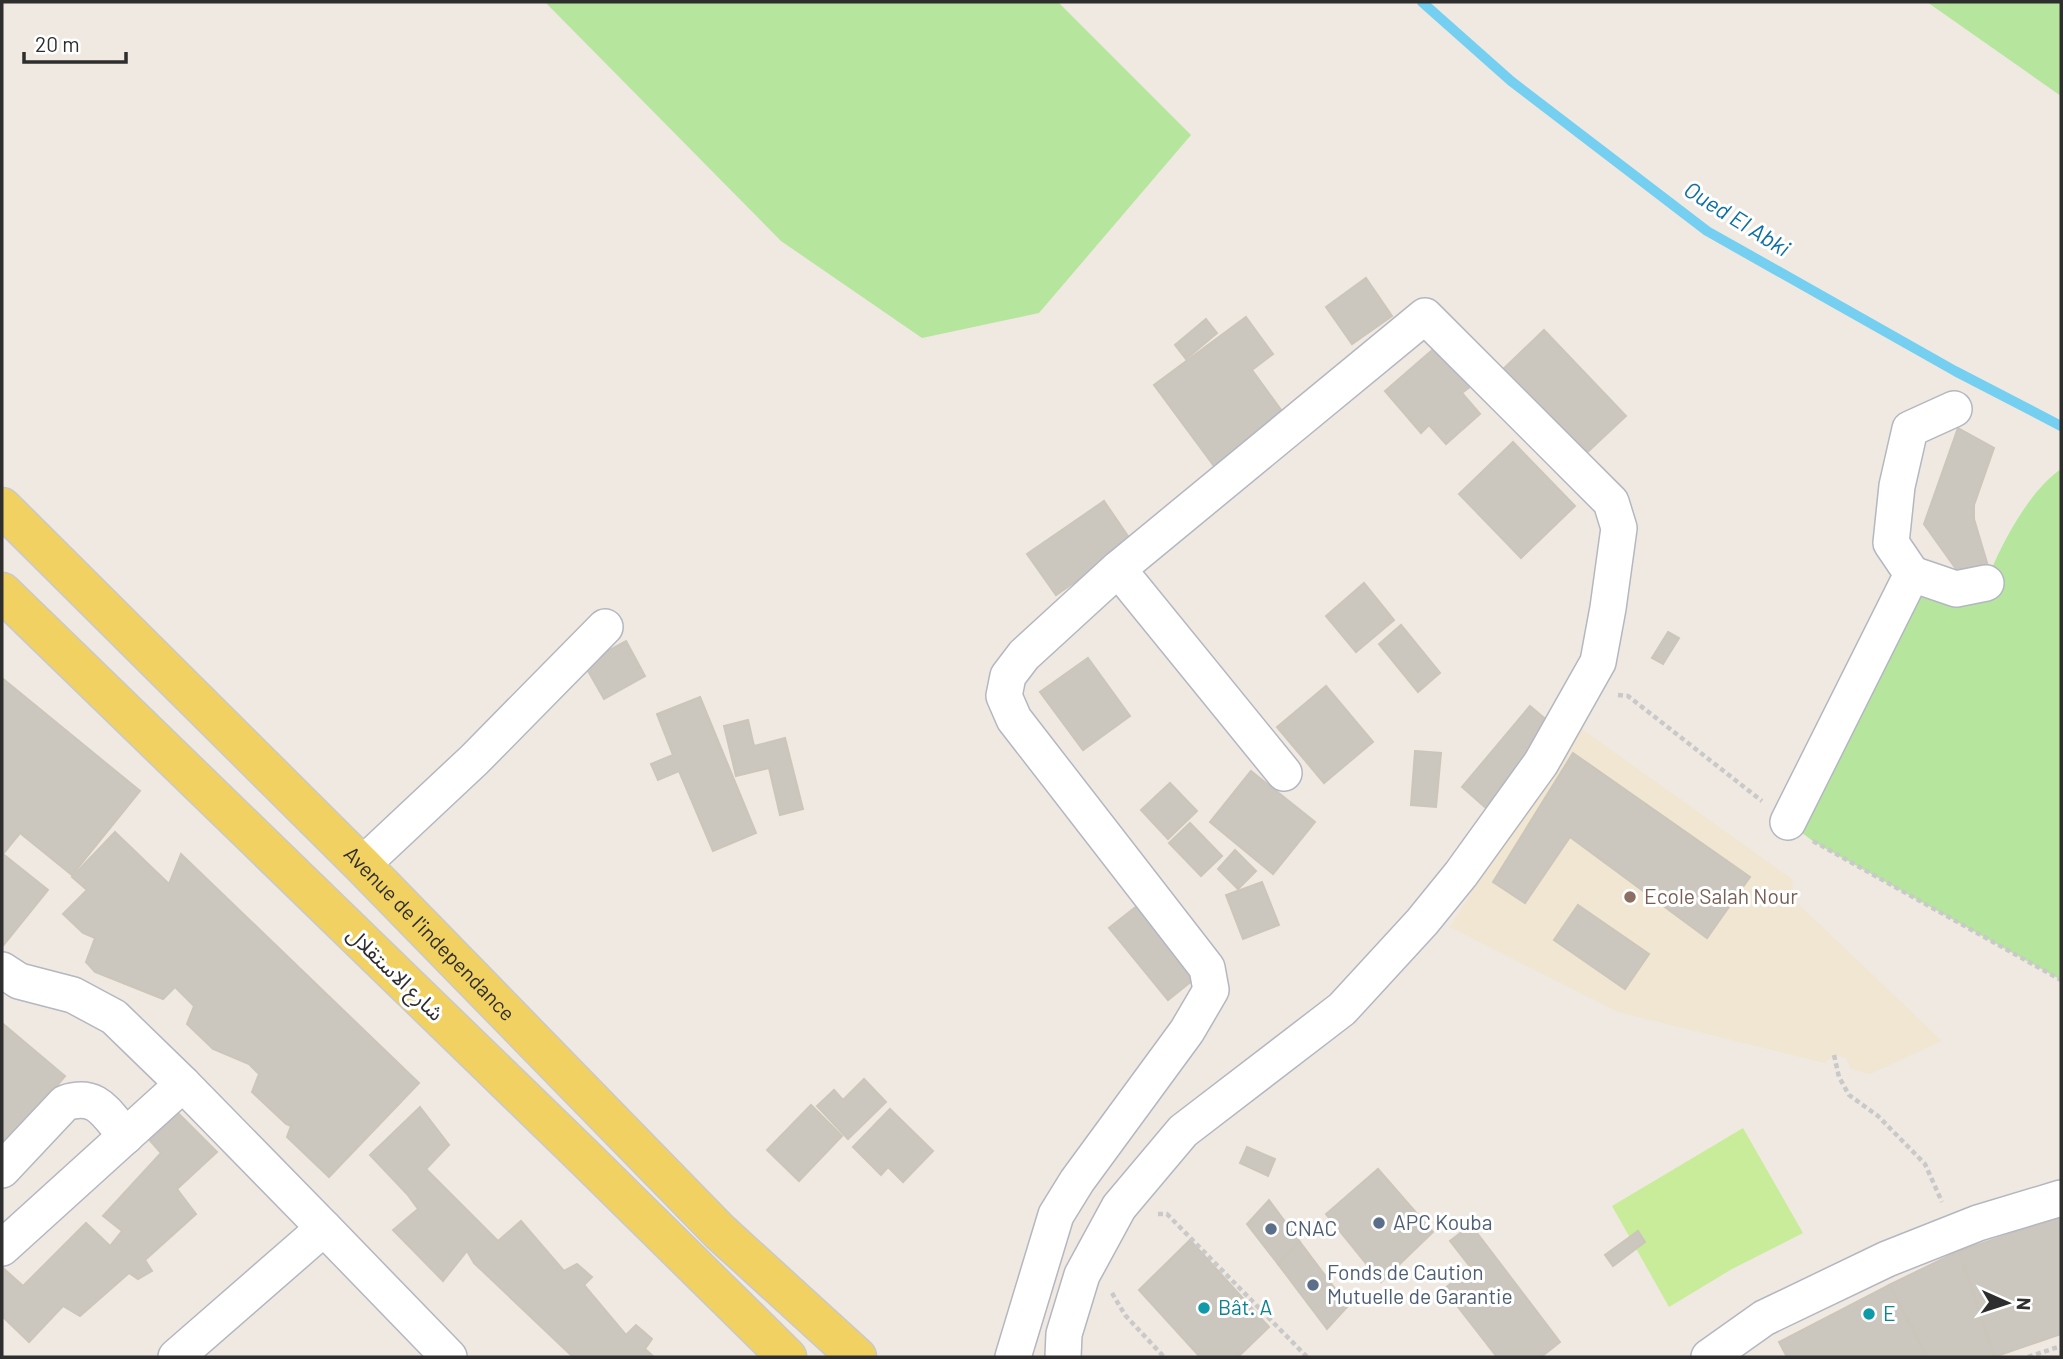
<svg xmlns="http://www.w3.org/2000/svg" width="2063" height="1359" viewBox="0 0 2063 1359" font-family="Barlow,'Noto Sans Arabic',sans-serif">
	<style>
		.education { fill: #f0e6d1 }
		.green { fill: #b6e59e }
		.pitch { fill: #c9ec9a }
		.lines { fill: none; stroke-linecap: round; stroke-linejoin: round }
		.stream { stroke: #75cff0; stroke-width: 10 }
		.building { fill: #cbc7bf; stroke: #cbc5ba; stroke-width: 2 }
		.minor-casing { stroke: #b4b7c1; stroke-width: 38 }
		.major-casing { stroke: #c9c9c9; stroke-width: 41 }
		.path { stroke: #c9c9c9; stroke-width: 4.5; stroke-dasharray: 5 3.5; stroke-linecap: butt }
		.minor { stroke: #fff; stroke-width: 35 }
		.major { stroke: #f2d163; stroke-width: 38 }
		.education-dot { fill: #8d6e63; stroke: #fff; stroke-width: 2.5 }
		.service-dot { fill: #5c6f8a; stroke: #fff; stroke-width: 2.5 }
		.culture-dot { fill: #0f9aa8; stroke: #fff; stroke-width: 2.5 }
		.labels { text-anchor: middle; stroke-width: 6; stroke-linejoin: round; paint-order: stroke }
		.education-label { font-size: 21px; fill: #785e54; stroke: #fff; text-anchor: start }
		.street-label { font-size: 21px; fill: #2e2e2e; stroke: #fff }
		.service-label { font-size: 21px; fill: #4e5e75; stroke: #fff; text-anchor: start }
		.culture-label { font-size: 21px; fill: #0d838f; stroke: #fff; text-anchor: start }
		.water-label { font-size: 23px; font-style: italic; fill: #0d6fa3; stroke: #fff }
	</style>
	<rect width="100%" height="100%" fill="#efe9e1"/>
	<path class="education" d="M1575,724L1792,879L1793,899L1942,1041L1870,1074L1851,1069L1846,1058L1834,1055L1825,1063L1618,1012L1450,927Z"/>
	<g class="green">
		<path d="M545,2H1058L1191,135L1039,313L922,338L781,241Z"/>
		<path d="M1927,2H2061V96Z"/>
		<path d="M2061,469V980L1814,842L1788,822L1912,574L1986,583C2000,546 2028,492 2061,469Z"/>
	</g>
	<path class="pitch" d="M1743,1128L1803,1233L1732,1269L1669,1307L1612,1206Z"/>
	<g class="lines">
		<path class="stream" d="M1422,2L1511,81L1707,231L1955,371L2061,426"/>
	</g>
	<g class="building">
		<path d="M1366,278L1392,316L1352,344L1326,307Z"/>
		<path d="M1246,317L1273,354L1252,370L1287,418L1217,470L1154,385Z"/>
		<path d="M1206,319L1217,333L1186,359L1175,345Z"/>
		<path d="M1544,330L1626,416L1580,459L1498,374Z"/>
		<path d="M1437,346L1471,386L1462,393L1480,414L1446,444L1429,425L1421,433L1385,391Z"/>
		<path d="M1958,428L1994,448L1974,505V519L1988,566L1956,569L1924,524Z"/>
		<path d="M1513,442L1575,506L1521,558L1459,494Z"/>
		<path d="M1104,501L1132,542L1056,595L1027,554Z"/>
		<path d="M1364,583L1394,620L1356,652L1326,616Z"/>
		<path d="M1401,625L1440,673L1418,692L1379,644Z"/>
		<path d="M1668,632L1679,638L1663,664L1652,658Z"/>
		<path d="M626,641L645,676L604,699L584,664Z"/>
		<path d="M1088,658L1130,716L1083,750L1040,692Z"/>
		<path d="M2,678L140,791L72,875L20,833L3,854L48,890L2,947Z"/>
		<path d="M1326,686L1373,742L1324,783L1277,727Z"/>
		<path d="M700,697L756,833L713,851L679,771L658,780L651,764L673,755L657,714Z"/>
		<path d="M1530,706L1555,727L1486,808L1462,787Z"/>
		<path d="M748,720L754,746L785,738L803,809L780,815L769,768L736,776L724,726Z"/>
		<path d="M1415,751L1441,753L1436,807L1411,805Z"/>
		<path d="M1573,753L1750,877L1707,938L1570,837L1525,903L1493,882Z"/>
		<path d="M1251,771L1315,822L1273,874L1210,822Z"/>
		<path d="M1170,783L1197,811L1168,839L1141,810Z"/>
		<path d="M1190,823L1222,856L1201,876L1169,843Z"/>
		<path d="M115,832L169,884L181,854L419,1083L329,1177L287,1137L291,1126L286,1124L252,1092L259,1074L249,1064L213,1049L187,1024L194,1006L175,987L163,999L95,972L86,962L95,938L83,933L63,914L87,890L72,877Z"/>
		<path d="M1235,850L1256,871L1238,889L1218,869Z"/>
		<path d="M1262,882L1279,925L1243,939L1226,895Z"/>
		<path d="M1146,899L1204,971L1168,1000L1109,928Z"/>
		<path d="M1578,905L1649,954L1625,989L1554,940Z"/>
		<path d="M2,1023L65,1076L30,1118L9,1149L2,1143Z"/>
		<path d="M864,1079L886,1102L848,1139L817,1106L834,1090L843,1100Z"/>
		<path d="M168,1103L217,1152L177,1189L196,1214L145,1260L152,1271L138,1279L129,1273L80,1316L63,1306L29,1342L2,1316V1267L23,1286L86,1223L110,1246L122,1231L103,1216L161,1153L139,1128Z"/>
		<path d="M811,1105L842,1136L799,1181L767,1150Z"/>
		<path d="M420,1107L449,1145L426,1169L498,1241L521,1221L564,1271L577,1264L592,1277L584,1285L626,1335L636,1325L652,1339L645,1349L654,1357H573L474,1263L467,1251L443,1281L393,1230L418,1209L407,1194L370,1155Z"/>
		<path d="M890,1109L933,1151L903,1182L888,1167L881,1175L853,1147Z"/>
		<path d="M1247,1147L1275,1159L1268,1176L1240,1163Z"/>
		<path d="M1378,1169L1433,1232L1381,1282L1326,1214Z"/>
		<path d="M1269,1200L1300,1242L1278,1264L1247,1224Z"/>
		<path d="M2061,1217V1334L1994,1357L1959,1251Z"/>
		<path d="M1471,1225L1560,1342L1541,1357H1497L1444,1289L1471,1268L1450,1241Z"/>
		<path d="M1638,1231L1645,1242L1613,1266L1605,1255Z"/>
		<path d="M1190,1240L1269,1327L1238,1357H1200L1139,1290Z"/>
		<path d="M1300,1242L1348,1306L1327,1329L1278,1264Z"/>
		<path d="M1959,1251L1994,1357H1927L1889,1285Z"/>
		<path d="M1889,1285L1927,1357H1787L1779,1342Z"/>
	</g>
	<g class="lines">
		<g class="minor-casing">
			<g id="minor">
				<path d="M1118,569L1284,773"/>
				<path d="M1912,574L1956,589L1986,583"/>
				<path d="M1788,822L1912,574L1891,543L1897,486L1910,429L1954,409"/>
				<path d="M362,865L474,760L605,627"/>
				<path d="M2,970L19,981L73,995L114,1017L183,1084L324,1228"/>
				<path d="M2,1170L65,1103C98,1092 106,1114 126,1136"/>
				<path d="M2,1248L183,1084"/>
				<path d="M176,1357L324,1228L449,1357"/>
				<path d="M1013,1357L1056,1215L1077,1181L1187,1031L1211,990L1207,968L1014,719L1004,696L1008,676L1024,655L1118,569L1425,316L1611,502L1619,528L1608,608L1598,662L1541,763L1461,874L1422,922L1342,1009L1183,1131L1119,1207L1082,1275L1064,1334L1063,1357"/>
				<path d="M1709,1357L1764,1318L1887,1259L1978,1223L2061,1198"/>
			</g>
		</g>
		<g class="major-casing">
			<g id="major">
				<path id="s1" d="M2,507L362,865L720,1232L857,1357"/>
				<path d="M2,592L581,1154L787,1357"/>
			</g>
		</g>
		<g class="path">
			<path d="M1618,695L1628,696L1762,801"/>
			<path d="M1813,841L2061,980"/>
			<path d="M1834,1055L1839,1077L1849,1095L1878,1116L1925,1164L1942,1202"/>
			<path d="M1158,1214H1167L1307,1357"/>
			<path d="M1112,1293L1125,1315L1164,1357"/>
			<path d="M2028,1357L2061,1346"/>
		</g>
		<use href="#minor" class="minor"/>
		<use href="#major" class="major"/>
	</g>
	<circle class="education-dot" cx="1630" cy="897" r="7"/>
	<g class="service-dot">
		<circle cx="1379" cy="1223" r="7"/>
		<circle cx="1271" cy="1229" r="7"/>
		<circle cx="1313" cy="1285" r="7"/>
	</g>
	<g class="culture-dot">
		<circle cx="1204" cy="1308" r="7"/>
		<circle cx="1869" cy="1314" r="7"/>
	</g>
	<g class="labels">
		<g class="education-label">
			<text x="1644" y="904">Ecole Salah Nour</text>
		</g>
		<g class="street-label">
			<text dy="7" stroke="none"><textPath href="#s1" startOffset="604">Avenue de l'independance</textPath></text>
			<text transform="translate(395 974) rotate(44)" y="7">شارع الاستقلال</text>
		</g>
		<g class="service-label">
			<text x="1393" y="1230">APC Kouba</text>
			<text x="1285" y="1236">CNAC</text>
			<text x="1327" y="1280">Fonds de Caution<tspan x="1327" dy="24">Mutuelle de Garantie</tspan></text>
		</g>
		<g class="culture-label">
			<text x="1218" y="1315">Bât. A</text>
			<text x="1883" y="1321">E</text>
		</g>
		<g class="water-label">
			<text transform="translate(1737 219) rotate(32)" y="8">Oued El Abki</text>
		</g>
	</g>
	<rect width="2063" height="1359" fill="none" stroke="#2e2e2e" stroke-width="7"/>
	<g transform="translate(2007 1303) rotate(93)" stroke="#ffffff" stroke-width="5" paint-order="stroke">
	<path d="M0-5L12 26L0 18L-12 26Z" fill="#2e2e2e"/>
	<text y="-10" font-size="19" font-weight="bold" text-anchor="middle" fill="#2e2e2e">N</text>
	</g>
	<path d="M24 52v10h102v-10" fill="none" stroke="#2e2e2e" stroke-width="3.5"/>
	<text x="35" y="52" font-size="21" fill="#2e2e2e" stroke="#ffffff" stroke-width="5" paint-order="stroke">20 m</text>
</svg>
